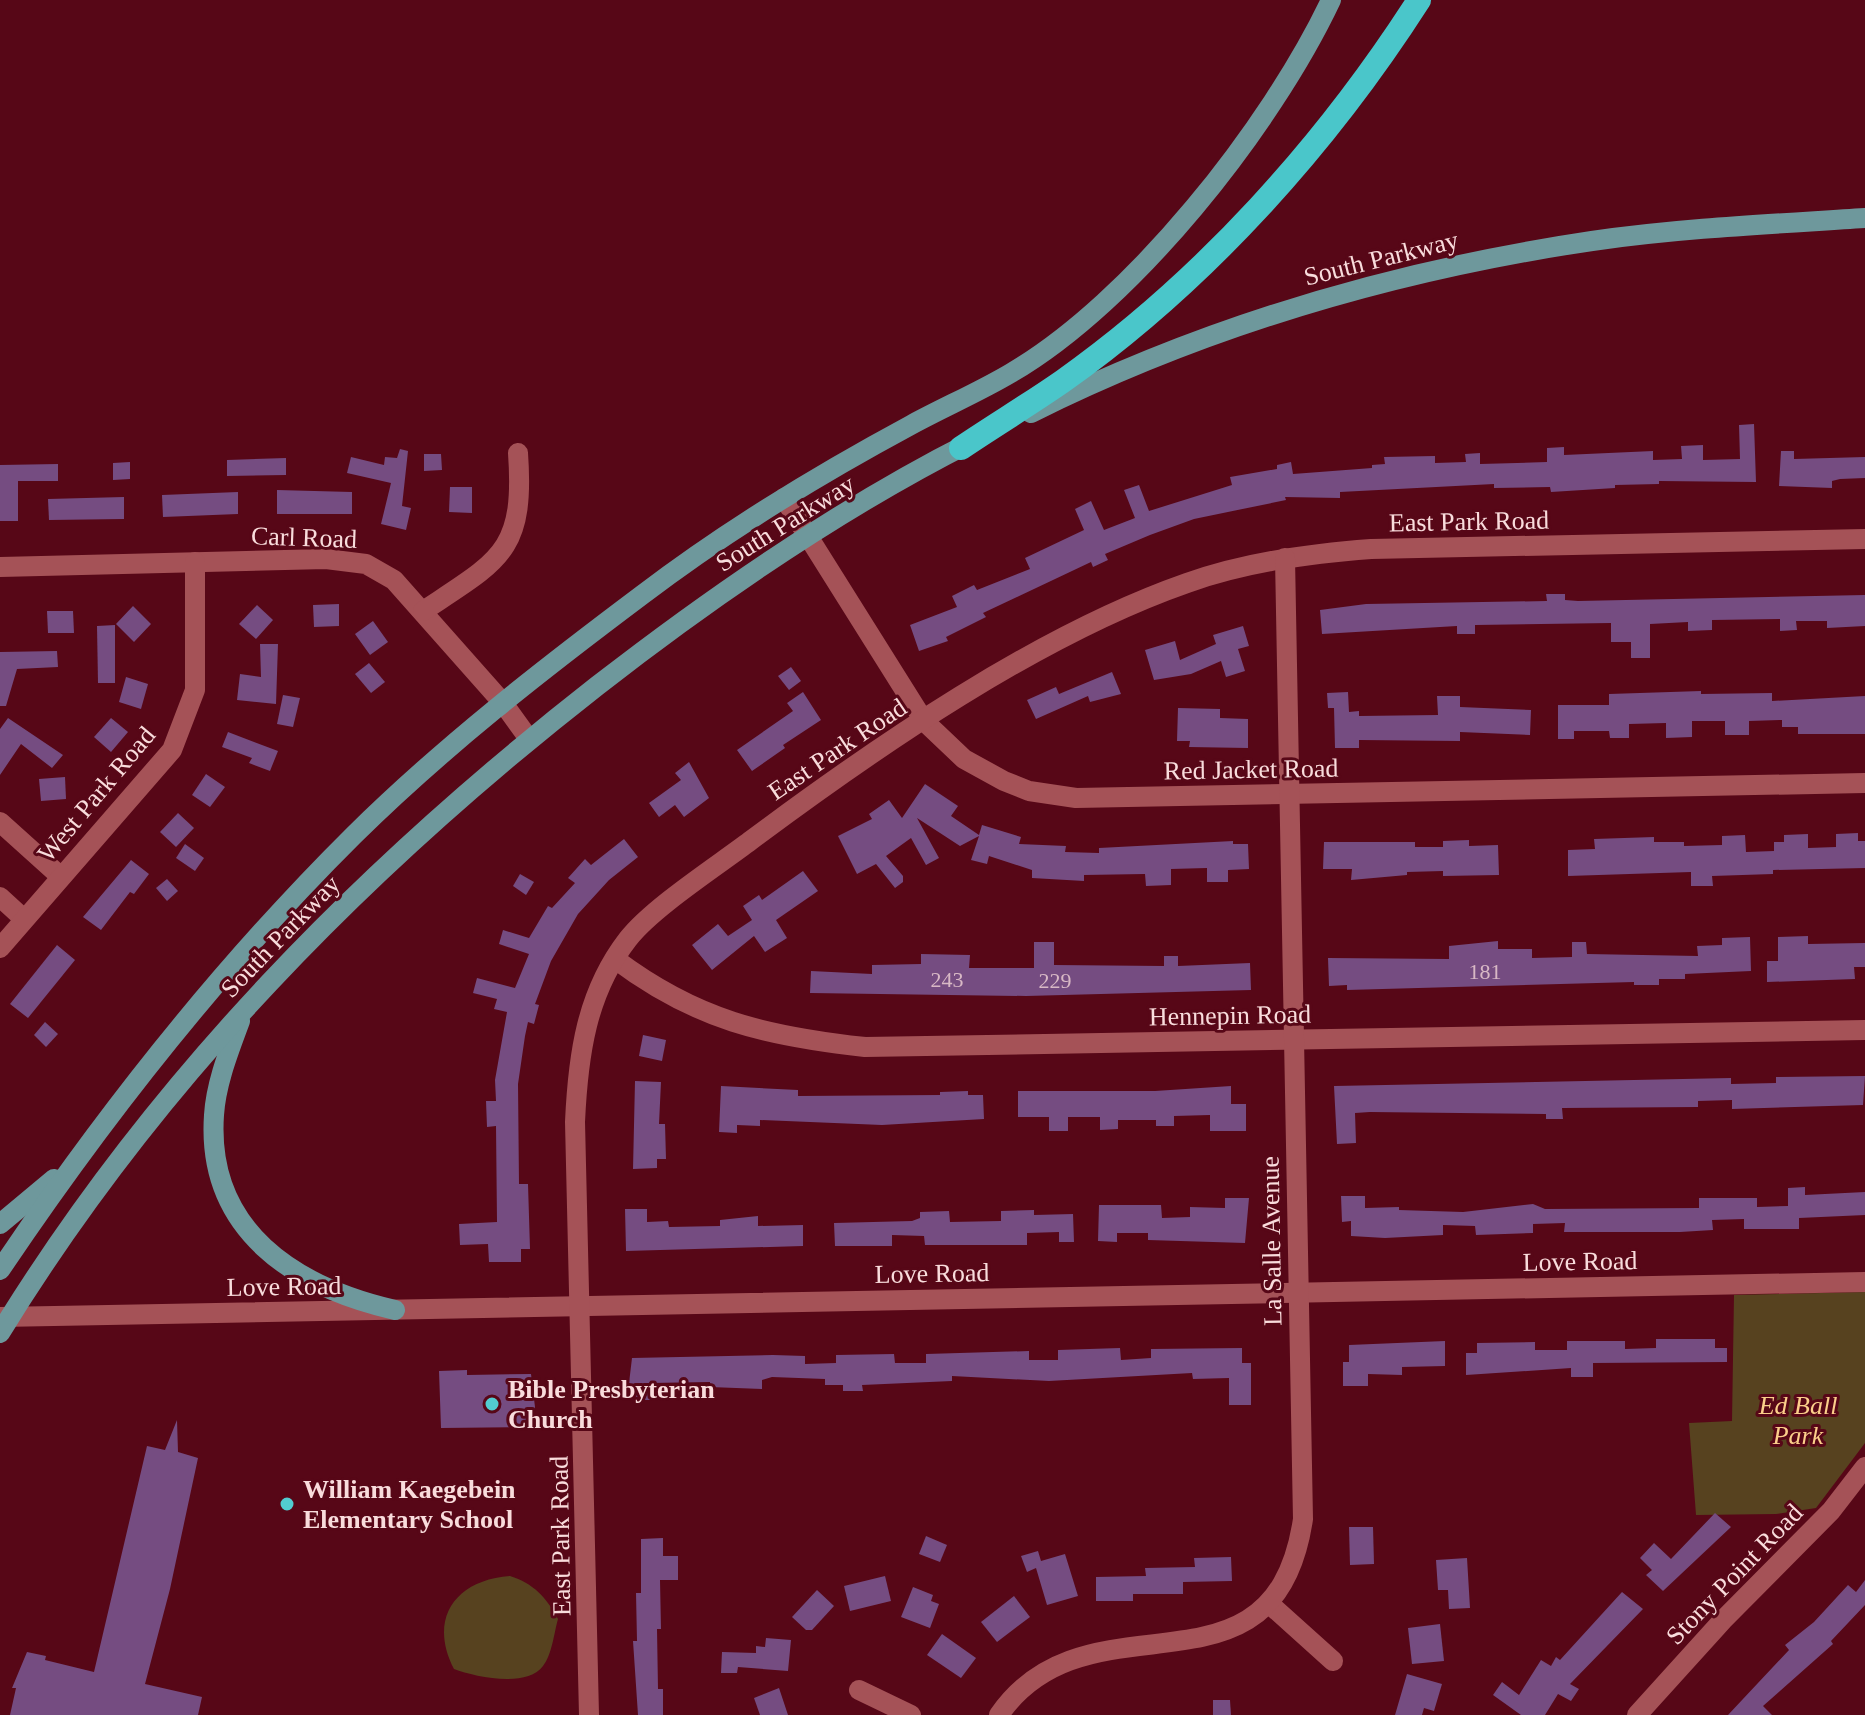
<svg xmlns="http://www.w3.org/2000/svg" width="1865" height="1715" viewBox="0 0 1865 1715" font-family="'Times New Roman',serif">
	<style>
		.green { fill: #57421f }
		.building { fill: #754c81 }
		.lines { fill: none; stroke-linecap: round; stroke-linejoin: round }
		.minor { stroke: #a55257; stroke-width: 20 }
		.major { stroke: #6e989c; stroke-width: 20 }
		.highway { stroke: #4ac6ca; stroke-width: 24 }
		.poi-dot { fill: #52ccd0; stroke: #570717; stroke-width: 3 }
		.labels { text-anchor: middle; stroke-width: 6; stroke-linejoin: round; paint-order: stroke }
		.number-label { font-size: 22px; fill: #d8b8c5 }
		.street-label { font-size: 26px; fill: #f9dcdc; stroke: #570717 }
		.poi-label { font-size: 26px; font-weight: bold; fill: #f9dcdc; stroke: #570717; text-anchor: start }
		.park-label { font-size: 26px; font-style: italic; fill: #fbcf8a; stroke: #570717 }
	</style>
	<rect width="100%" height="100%" fill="#570717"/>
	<g class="green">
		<path d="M1865,1292V1443L1816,1508L1776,1514L1696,1515L1689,1423L1732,1421L1734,1295Z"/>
		<path d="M510,1576C533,1583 547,1598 558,1619C554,1633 552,1655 543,1666C527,1688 475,1677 454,1669C428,1619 455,1580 510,1576Z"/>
	</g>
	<g class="building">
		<path d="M1754,424L1756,482L1659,481V484L1615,485V488L1551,492L1550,487L1494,488V484L1340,492V498L1285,497L1286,500L1194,519L1150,535L1105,554L1108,560L1093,567L1091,562L983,613L986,617L946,637L948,641L919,651L910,625L957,607L952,596L974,585L977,590L1030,569L1025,558L1084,530L1075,509L1091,501L1104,530L1135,518L1124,490L1139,485L1149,511L1232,485L1230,477L1277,469V465L1291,462L1293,474L1372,468V465L1385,464L1384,457L1435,456V463L1466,462L1465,454L1480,453V464L1547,462V448L1564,447V455L1653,451V460L1682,459L1681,446L1703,445V460L1740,459L1739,425Z"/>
		<path d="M400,449L408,451L402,506L411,508L406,530L381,524L391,483L347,473L351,457L384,465L385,457L397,458Z"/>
		<path d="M1781,451H1794V459L1865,457V478L1840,479L1832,481V488L1779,486Z"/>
		<path d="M424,454H441L442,470L424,471Z"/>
		<path d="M286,458V475L227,476V460Z"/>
		<path d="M130,462V479L113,480V463Z"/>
		<path d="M58,464V481H18V521H0V465Z"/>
		<path d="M450,487H472V513L449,512Z"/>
		<path d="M277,490L352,492V514H277Z"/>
		<path d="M238,492V514L163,517L162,495Z"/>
		<path d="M124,497V519L49,520L48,499Z"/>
		<path d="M1546,594H1565V600L1578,601L1865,595V626L1827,628V621H1796L1797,630L1780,631V619L1712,620V630L1688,631V622L1650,624V658H1631V642H1611V623L1475,625V634H1457V626L1322,634L1320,610L1366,604L1547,601Z"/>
		<path d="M339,604V626L314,627L313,605Z"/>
		<path d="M257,605L273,620L256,639L239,624Z"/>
		<path d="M133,606L151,624L134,642L116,624Z"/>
		<path d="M47,611H73L74,633H48Z"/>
		<path d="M373,621L388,642L370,655L355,634Z"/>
		<path d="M115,625V683H98L97,626Z"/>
		<path d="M1243,626L1249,646L1238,649L1245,671L1226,677L1221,661L1191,674L1154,680L1145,650L1175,641L1180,660L1216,644L1213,635Z"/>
		<path d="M260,644H278L276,704L237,700L240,674L261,677Z"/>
		<path d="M57,651L58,667L17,669L6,706H0V652Z"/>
		<path d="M369,663L385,682L371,693L355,674Z"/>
		<path d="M791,667L801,681L789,690L778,676Z"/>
		<path d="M1112,672L1121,694L1090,702L1088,696L1036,719L1027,700L1056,687L1059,694Z"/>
		<path d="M126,677L148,684L141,709L119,702Z"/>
		<path d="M1701,691V694L1772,693V701L1865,696V734H1798V727H1782V720L1749,721V735H1725V721H1692V737L1666,738V723L1629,724V738H1610L1609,731H1574V739H1558V705H1609V694Z"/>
		<path d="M803,692L821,720L783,745L785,748L752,771L737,750L793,711L787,703Z"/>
		<path d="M1348,692L1349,712L1359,711V716L1438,715L1437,696H1460V707L1531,710L1530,735L1460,732V741L1359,740V748H1335L1334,708H1328L1327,693Z"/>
		<path d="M283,695L300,698L293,727L277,724Z"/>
		<path d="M1178,708L1220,709V718L1248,719V748L1189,747L1190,741H1177Z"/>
		<path d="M8,718L63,755L52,768L21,744L0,775V729Z"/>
		<path d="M111,718L128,732L111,752L94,737Z"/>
		<path d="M228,732L278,751L270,771L249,763L252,758L222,747Z"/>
		<path d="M689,762L709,798L684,817L675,805L659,817L649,803L681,780L675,773Z"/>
		<path d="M206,774L225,787L210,807L192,795Z"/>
		<path d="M65,777L66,799L41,801L39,779Z"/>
		<path d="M925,784L958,806L951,816L979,835L982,825L1021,837L1019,844L1066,846L1065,852L1099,853V848L1233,841V844H1248L1249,869L1228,870V882H1207V868L1171,869V885L1146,886L1145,874L1084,875V881L1032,878V870L989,856L987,864L971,860L979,836L960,846L917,818L939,858L926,865L911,838L886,856L903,876V882L895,888L876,864L857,874L838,836L872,819L869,814L889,800L902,818Z"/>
		<path d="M178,813L194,828L176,847L160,832Z"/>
		<path d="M1858,833V841H1865V868L1773,870V874L1712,876L1713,886H1691V872L1568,876V850L1595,849L1594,839L1654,837V842H1684V846L1722,845V836L1745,835L1746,852L1774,851V842H1784V835L1808,834V848L1836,847V834Z"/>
		<path d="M624,839L638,857L609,880L578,914L551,961L535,1004L539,1005L534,1024L528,1022L525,1036L518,1084L519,1184H528L530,1249H521V1262H489L488,1244L460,1245L459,1224L497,1222L496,1126L487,1127L486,1101H496L495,1080L507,1012L494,1009L497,999L473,993L477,978L515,988L529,954L499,944L503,930L529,938L548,906L552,908L575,883L568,878L585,859L591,865Z"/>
		<path d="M1469,840V846L1498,845L1499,875L1443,876V871L1407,872V875L1351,880L1352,869H1323L1324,842H1415V847H1443V841Z"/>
		<path d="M185,844L204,858L195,871L176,858Z"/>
		<path d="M131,860L149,874L134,894L130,892L101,930L83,917Z"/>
		<path d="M803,871L818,891L776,920L787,938L765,952L754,936L712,970L692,945L718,924L728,936L752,920L743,906L759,895L762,900Z"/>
		<path d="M520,874L534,882L526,895L513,886Z"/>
		<path d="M167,879L178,891L167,901L156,888Z"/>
		<path d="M1808,936V944L1865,943V967H1854L1855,979L1767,982V961H1778V937Z"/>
		<path d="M1750,937L1751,971L1685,974V979H1659V985H1634V982L1347,990V985L1329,986L1328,958L1449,959V946L1498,941V949H1532V958L1572,957V942H1586L1587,954L1698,956L1697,946L1722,945V938Z"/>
		<path d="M1034,942H1054V965L1164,966V956H1178V966L1250,963L1251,990L1026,996L810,993L811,971L872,974V965L921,964V954L970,955L969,968H1034Z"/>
		<path d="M57,945L75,960L28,1018L10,1004Z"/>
		<path d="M45,1022L58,1034L46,1047L34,1035Z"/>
		<path d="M643,1035L666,1040L662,1061L639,1056Z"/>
		<path d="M1865,1076L1863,1105L1732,1109V1100L1698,1101V1107L1562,1108L1563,1119H1546V1114L1370,1112L1355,1113L1356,1143L1337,1144L1334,1086L1731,1078V1084L1776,1083V1077Z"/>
		<path d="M635,1081L661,1082L659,1124H665L666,1159H657V1168L633,1169Z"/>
		<path d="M721,1086L798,1090V1096L940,1095V1092L968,1091V1095H983L984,1119L882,1125L760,1120V1126L737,1125V1133L719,1132Z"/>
		<path d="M1231,1086V1104H1246V1131H1210V1115L1174,1116V1126H1156V1120H1118V1129L1100,1130V1117H1068V1131H1049V1117H1018V1091H1155Z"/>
		<path d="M1805,1187V1195L1865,1192V1215L1799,1218V1229H1744V1219L1712,1220L1713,1230L1680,1232H1564L1565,1223L1533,1224V1233L1476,1235L1475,1226L1443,1225V1235L1385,1238L1351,1236V1221L1342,1222L1341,1196H1365V1208L1399,1207V1210L1463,1212L1533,1204L1545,1209L1699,1208V1198H1757V1207L1788,1206V1188Z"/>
		<path d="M1225,1198H1249L1245,1243L1148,1240V1233H1117V1242L1098,1241L1099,1205H1161L1162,1218L1190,1217V1207L1225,1208Z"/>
		<path d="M625,1209H647V1222L668,1221L669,1227L720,1226V1220L758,1216V1226L803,1225V1246L626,1251Z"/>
		<path d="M1034,1210V1215L1073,1214L1074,1242H1059V1232L1027,1233V1245H925L924,1236L892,1235V1246H835L834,1223L912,1221L920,1218V1212L949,1211L950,1222L1001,1221V1211Z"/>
		<path d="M1656,1339H1715V1348H1727V1362L1593,1363V1377H1571V1368L1466,1375V1353H1477V1343L1535,1342V1350H1567V1341H1625V1349L1656,1348Z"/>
		<path d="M1445,1341V1366L1402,1367V1375L1368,1374V1386H1343V1362H1349V1345Z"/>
		<path d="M1120,1348L1121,1360L1151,1358V1349L1242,1348V1363H1251V1405H1229V1378L1193,1379L1192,1373L1049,1381L952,1376V1381L862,1385L863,1391H843V1385H825V1379L772,1377L762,1380V1389L710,1387V1382L650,1383L651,1400H627L632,1358L773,1355L805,1356V1364L836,1363V1355L894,1354L895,1363H926V1354L1029,1351V1360H1058V1350Z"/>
		<path d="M467,1370V1375L531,1374L535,1407L532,1427L441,1428L439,1371Z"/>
		<path d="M177,1420L178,1452L198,1458L170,1589L145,1684L202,1697L198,1715H10L16,1688H12L27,1652L46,1656L45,1660L94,1672L147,1446L165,1450Z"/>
		<path d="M1715,1513L1731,1527L1663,1591L1646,1575L1652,1570L1640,1558L1654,1543L1671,1559Z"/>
		<path d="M1349,1527H1373L1374,1564L1350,1565Z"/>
		<path d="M926,1536L947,1545L940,1562L919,1554Z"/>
		<path d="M663,1538V1556H678V1580H660L661,1629H657L658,1689H663V1715H638L633,1641H637L636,1593H641V1539Z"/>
		<path d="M1038,1551L1041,1561L1065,1554L1078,1596L1047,1605L1036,1568L1027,1572L1021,1556Z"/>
		<path d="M1231,1557L1232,1581L1183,1582V1594H1133V1601H1096V1577L1146,1576L1145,1568L1195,1567L1194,1558Z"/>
		<path d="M1467,1558L1470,1608L1449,1609L1448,1590H1438L1436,1560Z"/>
		<path d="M885,1576L891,1601L850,1611L844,1586Z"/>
		<path d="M1865,1580V1605L1831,1641L1833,1644L1763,1706L1772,1715H1728L1789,1650L1785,1645L1814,1622L1848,1585L1856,1592Z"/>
		<path d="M913,1587L933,1595L931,1601L939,1604L930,1628L901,1617Z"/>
		<path d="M817,1590L834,1606L812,1630H806L792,1617Z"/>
		<path d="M1622,1592L1643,1609L1570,1684L1579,1689L1571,1701L1558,1694L1545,1715H1521L1493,1695L1502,1682L1519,1695L1541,1660L1551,1666L1556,1657L1560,1660Z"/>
		<path d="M1014,1596L1030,1617L997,1642L981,1622Z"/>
		<path d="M1440,1624L1444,1661L1412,1664L1408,1628Z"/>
		<path d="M942,1634L976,1658L961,1678L927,1655Z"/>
		<path d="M766,1638L791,1640L788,1671L738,1667L737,1673H721L722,1652L756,1653V1646L765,1647Z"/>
		<path d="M1407,1674L1442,1684L1434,1711L1424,1708L1422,1715H1395Z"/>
		<path d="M779,1688L788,1715H760L754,1698Z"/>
		<path d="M1213,1700H1230L1231,1715H1213Z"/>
	</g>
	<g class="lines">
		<g class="minor">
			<path d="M784,498L924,721L964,759L1004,781L1029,791L1076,798L1865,783"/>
			<path d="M0,567L326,559L366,564L394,580L503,703L529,739"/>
			<path d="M423,611C500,560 525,552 518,453"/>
			<path d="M0,822L60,876"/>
			<path d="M0,897L24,919"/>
			<path d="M0,948L172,750L195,690V562"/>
			<path d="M615,959C696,1020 765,1036 865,1047L1865,1030"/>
			<path d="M0,1317L1865,1282"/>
			<path d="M1274,1608L1333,1661"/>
			<path d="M859,1690L911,1715"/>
			<path d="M589,1715L575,1122C578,1056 586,993 628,939C652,908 717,866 750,841C876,747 1038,635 1187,583C1246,562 1308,554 1371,549L1865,539"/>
			<path d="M999,1715C1089,1585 1274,1715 1303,1519L1285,558"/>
			<path d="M1637,1715L1723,1620L1831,1511L1865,1467"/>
		</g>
		<g class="major">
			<path d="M1031,413C1208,325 1397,270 1592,241C1682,228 1774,224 1865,218"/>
			<path d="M240,1021C229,1051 216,1083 214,1115C206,1231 295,1287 395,1310"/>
			<path d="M0,1224L54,1179"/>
			<path d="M0,1270C103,1117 223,965 354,835C443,747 542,670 642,595C726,531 818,475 911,425C944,407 979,392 1011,373C1133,302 1271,127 1331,0"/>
			<path d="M0,1333C156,1079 363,869 597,686C714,595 840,508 973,441"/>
		</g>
		<path class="highway" d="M961,448C995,425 1030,404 1063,381C1204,281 1326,145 1419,0"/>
	</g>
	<g class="poi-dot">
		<circle cx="492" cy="1404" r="8"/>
		<circle cx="287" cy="1504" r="8"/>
	</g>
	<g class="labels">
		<g class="number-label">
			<text x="1485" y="979">181</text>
			<text x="947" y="987">243</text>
			<text x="1055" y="988">229</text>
		</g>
		<g class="street-label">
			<text transform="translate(1381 258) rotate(-14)" y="9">South Parkway</text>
			<text transform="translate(1469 521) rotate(-1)" y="9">East Park Road</text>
			<text transform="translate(785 523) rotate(-32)" y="9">South Parkway</text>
			<text transform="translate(304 537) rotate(2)" y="9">Carl Road</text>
			<text transform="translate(837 749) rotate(-34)" y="9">East Park Road</text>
			<text transform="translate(1251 769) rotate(-1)" y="9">Red Jacket Road</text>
			<text transform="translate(96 794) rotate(-50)" y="9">West Park Road</text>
			<text transform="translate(280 936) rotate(-46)" y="9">South Parkway</text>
			<text transform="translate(1230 1015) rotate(-1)" y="9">Hennepin Road</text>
			<text transform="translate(1271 1241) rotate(-91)" y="9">La Salle Avenue</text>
			<text transform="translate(1580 1261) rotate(-1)" y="9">Love Road</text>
			<text transform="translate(932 1273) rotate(-1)" y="9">Love Road</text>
			<text transform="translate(284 1286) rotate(-1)" y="9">Love Road</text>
			<text transform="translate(560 1536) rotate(-91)" y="9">East Park Road</text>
			<text transform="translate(1734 1574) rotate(-46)" y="9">Stony Point Road</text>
		</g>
		<g class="poi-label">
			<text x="508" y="1398">Bible Presbyterian<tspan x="508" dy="30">Church</tspan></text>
			<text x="303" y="1498">William Kaegebein<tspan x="303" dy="30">Elementary School</tspan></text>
		</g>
		<g class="park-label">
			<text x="1798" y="1414">Ed Ball<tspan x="1798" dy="30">Park</tspan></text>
		</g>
	</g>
</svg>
